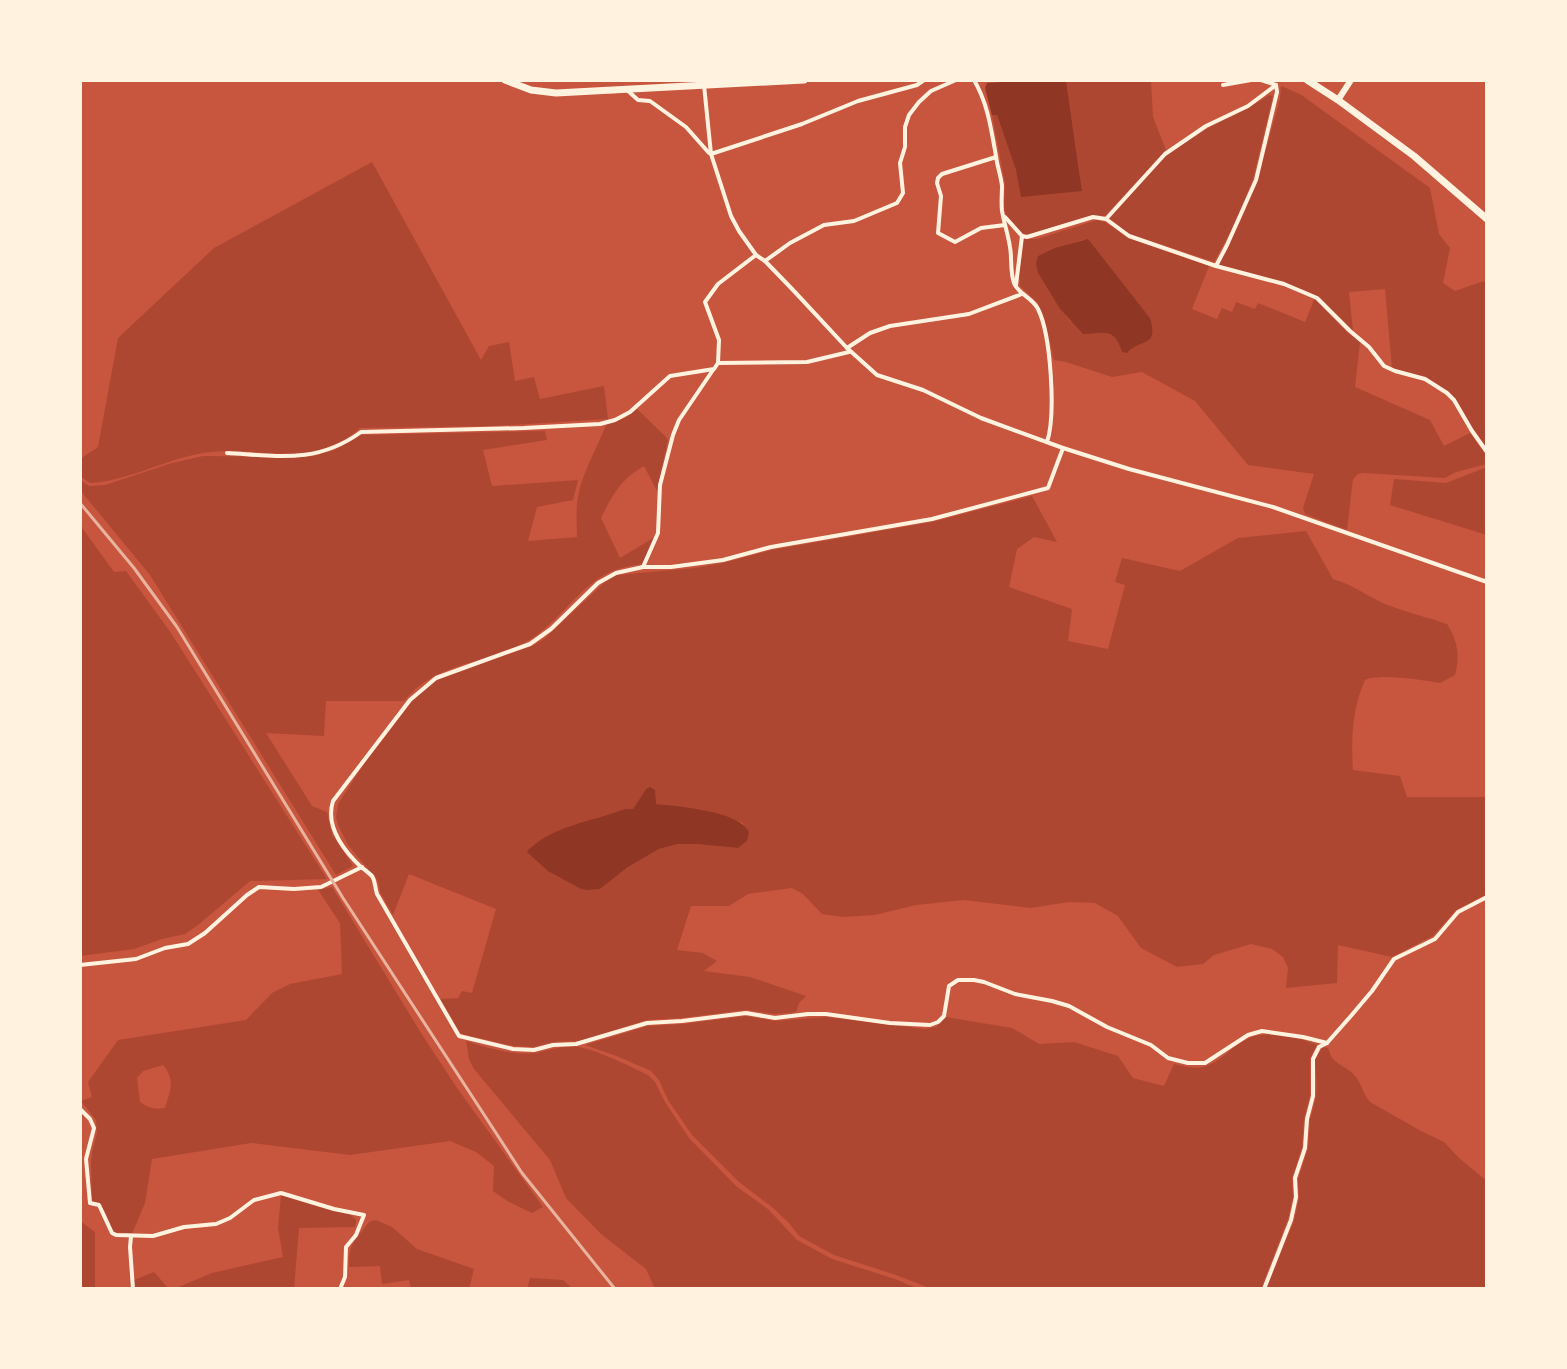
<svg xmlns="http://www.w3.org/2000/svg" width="1567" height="1369" viewBox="0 0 1567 1369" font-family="'Fira Sans Condensed',sans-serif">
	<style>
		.green { fill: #ae4732; fill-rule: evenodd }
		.water { fill: #8f3625 }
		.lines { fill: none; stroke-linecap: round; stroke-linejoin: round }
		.minor { stroke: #fff3e0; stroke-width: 4 }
		.secondary { stroke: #fff3e0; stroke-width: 6 }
		.primary { stroke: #fff3e0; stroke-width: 7 }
		.rail { stroke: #e9b49f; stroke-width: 3 }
	</style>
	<rect width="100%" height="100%" fill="#c8553d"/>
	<g class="green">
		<path d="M1066,80H1151L1153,117L1166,150L1105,216L1092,215L1027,235L1023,234L1006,215L1004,208L1005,184L992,115H997L1016,170L1080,175Z"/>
		<path d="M1281,86L1300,94L1430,188L1439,234L1450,248L1443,283L1455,291L1481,282L1487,281V449L1448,392L1426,378L1392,368L1385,289L1349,292L1353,331L1318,297L1307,291L1218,265L1240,222L1257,181L1280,99Z"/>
		<path d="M1269,95L1273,96L1253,179L1236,222L1214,262L1130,234L1109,218C1128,197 1146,173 1167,154C1197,129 1237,117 1269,95Z"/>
		<path d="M372,162L481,360L489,346L509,342L515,381L534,377L540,399L604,386L608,419L494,426L360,428C310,474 255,442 198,454C162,461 127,481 90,483L80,476V459L98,447L118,338L214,248Z"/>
		<path d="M1097,220L1105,222L1128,238L1209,266L1192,309L1217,319L1222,308L1232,312L1236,302L1255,309L1258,303L1305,322L1314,300H1316L1348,333L1360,342L1355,387L1430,420L1444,446L1470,433L1487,457V464L1456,472L1445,478L1363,473L1358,474L1353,479L1347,530L1305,514L1303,508L1314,474L1248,465L1195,401L1142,372L1112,377L1066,362L1054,360L1044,317L1038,303L1020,286L1019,275L1024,239H1037ZM1082,240H1088L1150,318C1143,332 1138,348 1122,352L1115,335L1110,333L1071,322L1060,309L1038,273V256Z"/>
		<path d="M637,409L668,439L657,491L644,466C621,479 613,494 601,518L620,558L655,537L642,564C630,566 617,568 606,574C578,589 559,621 531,639C489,665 437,660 404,701H326L324,736L266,733L312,806L327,812L332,834L353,866L336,875L150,575L80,490V480L89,486L105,485L172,463L203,456L294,457L314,456L334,450L360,435L545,431L547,440L483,450L492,486L578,480L573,500L537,507L528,541L577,537C577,526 576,515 577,504C580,476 596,451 606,425L625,418Z"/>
		<path d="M1487,467V535L1390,505L1394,479L1446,483Z"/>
		<path d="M1032,496L1057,542L1034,537L1017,549L1009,587L1072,609L1068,641L1108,649L1125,585L1115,582L1122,558L1180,571L1238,538L1306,531L1333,579C1352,584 1367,596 1385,604C1405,612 1427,617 1447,624C1458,641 1460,656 1455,675L1440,683C1423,680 1379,673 1365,680C1352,709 1351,739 1353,770L1400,776L1407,797H1487V894L1456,910L1433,936L1392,957L1338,945L1337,983L1286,988L1288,968L1283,957L1272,949L1251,944L1214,955L1203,964L1177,967L1141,948L1118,916L1095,903L1069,902L1030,908L964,900L916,905L875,915L843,917L822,914L803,894L792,888L748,894L729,906H691L677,950L703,953L717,961L704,971L750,977L806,996L799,1003L796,1012L775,1014L747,1010L736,1011L682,1018L647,1020L579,1041L553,1042L533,1047L513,1046L461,1034L440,999L458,998L462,991L472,993L496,909L409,874L393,915L380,892L378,881L348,845L338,825L336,817L338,804L365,762L413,700L436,680L532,646L544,639L605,582L617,575L695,568L723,563L772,550L932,522ZM646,789L655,790V804L699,809L743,823L747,841L738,848L696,844H678L659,849L628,867L600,889H581L531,846L625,809H633Z"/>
		<path d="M80,525L114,572L126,571L171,633L327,879L250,881L198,925L185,934L162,939L134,949L80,956Z"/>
		<path d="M332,887L421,1033L457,1088L543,1207L532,1213L509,1202L493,1191L494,1166L476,1152L450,1141L350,1155L251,1143L152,1159L145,1203L132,1234L114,1232C106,1219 108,1206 92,1201L91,1163L92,1152L97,1133L96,1120L81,1101L92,1097L88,1082L118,1040L246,1020L272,993L290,984L342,974L340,923L318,890ZM163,1065C176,1081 170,1091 165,1108C155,1110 148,1108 140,1102L137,1078L143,1071Z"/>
		<path d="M746,1016L775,1021L826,1017L925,1029L936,1027L946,1017L1012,1028L1039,1044L1074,1042L1118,1056L1133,1078L1164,1086L1174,1064C1184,1066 1196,1070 1206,1066C1222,1061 1233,1045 1249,1038C1266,1030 1300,1037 1317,1045L1310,1058V1096L1304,1119L1302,1148L1292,1178L1293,1197L1288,1219L1261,1289H932L896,1275L834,1255L799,1236L789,1223L772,1207L739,1182L692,1135L668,1100L659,1080L651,1071L619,1057L585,1045L648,1026L683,1024Z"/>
		<path d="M466,1041C485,1047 515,1056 534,1053C549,1051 563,1045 578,1047C596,1049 631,1067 648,1075L655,1082L665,1102L689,1138L736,1186L769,1210L797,1240L832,1259L895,1279L919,1289H655L646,1269L601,1234L566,1198L550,1160L474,1069L469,1059Z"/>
		<path d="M1323,1047L1328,1048C1333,1067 1346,1064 1356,1077C1362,1085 1363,1094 1370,1102L1421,1131L1444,1142L1459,1158L1487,1181V1289H1266L1294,1221L1299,1198L1298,1179L1308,1149L1310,1120L1316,1097L1317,1086L1315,1059Z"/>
		<path d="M281,1195L351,1215L356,1220L355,1227L299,1228L294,1289H174L212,1273L283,1257L278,1228Z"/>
		<path d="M376,1220L392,1227L417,1249L474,1269L469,1289H411L409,1280L382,1284L380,1266L349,1267C348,1243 356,1240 369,1222Z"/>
		<path d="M80,1221L95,1232V1289H80Z"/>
		<path d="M154,1272L169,1289H135L134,1280Z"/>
		<path d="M530,1278L563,1280L573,1289H527Z"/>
	</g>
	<g class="water">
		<path d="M1031,80H1066L1082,191L1021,197L1016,170L997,115H992L985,88L987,83Z"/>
		<path d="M1088,239L1150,318C1159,348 1141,338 1127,353L1122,352C1114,327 1106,333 1083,334L1060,309L1038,273L1036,264L1038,256L1055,248Z"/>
		<path d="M650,787L655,790L656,804C678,806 739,811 749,832L747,841L738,848L696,844H678L659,849L628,867L600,889L588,890L581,889L548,871L528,853L527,851C554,825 591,822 625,809H633L646,789Z"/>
	</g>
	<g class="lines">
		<g class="minor">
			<path d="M974,80C988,104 991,129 996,156C997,166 1001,176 1002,186C1002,194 1001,203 1002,211C1004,223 1008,234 1010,247C1012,258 1010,272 1014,283C1017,293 1033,298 1038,309C1051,335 1056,415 1047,442"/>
			<path d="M1261,80L1276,85L1277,92L1256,180L1227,245L1216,266L1284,284L1317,298L1350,331L1369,347L1384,366L1395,371L1425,379L1447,393L1454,400L1472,431L1487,452"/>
			<path d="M704,85L711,154L731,216L739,231L756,255L765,261L793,290L847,348L877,375L923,390L981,418L1063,448L1129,469L1273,507L1487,582"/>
			<path d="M1223,85L1251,80"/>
			<path d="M626,89L638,100L650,101L686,127L709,153"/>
			<path d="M711,154L802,124L858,101L917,85L924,80"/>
			<path d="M996,157L942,174L938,178L937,183L941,196L938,233L955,242L981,228L1005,225"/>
			<path d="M1005,217L1022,236L1027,237L1093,217L1106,219L1129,236L1216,266"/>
			<path d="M1106,219L1165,154L1206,126L1248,106L1276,85"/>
			<path d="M765,261L790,243L824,225L854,221L897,203L903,193L900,163L905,147V127L909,115L919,102L931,91L956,80"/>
			<path d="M1016,285L1022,236"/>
			<path d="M847,348L870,333L890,326L969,314L1022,294"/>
			<path d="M718,363L719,340L705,302L718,284L756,255"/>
			<path d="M1063,448L1048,488L932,519L771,547L723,560L671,567H643L616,573L598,583L551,629L530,644L436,678L410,700L333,801C325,826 344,851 362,868C363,868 371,875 372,876C375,880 375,888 377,894L459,1036L513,1049L534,1050L553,1045L576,1044L647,1023L682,1021L746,1013L775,1018L808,1014H826L890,1023L930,1025L938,1022L944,1016L949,986L958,980H974L984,982L1015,994L1052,1001L1069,1006L1107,1027L1151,1045L1168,1058L1188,1063H1205L1248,1035L1262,1031L1303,1037L1327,1043"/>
			<path d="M227,453C278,456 317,464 361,432L524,428L600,424L615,420L630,412L670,376L714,369L718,363L807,362L849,352"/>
			<path d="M643,567L658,533L660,485L673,435L679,420L713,370"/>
			<path d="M80,965L136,959L165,948L188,944L205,933L247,895L259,887L294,889L321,887L362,867"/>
			<path d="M80,1109L90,1119L94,1128L86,1159L90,1203L99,1205L112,1233L116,1235L153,1236L184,1227L216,1224L230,1218L254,1200L281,1193L334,1209L364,1215L356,1235L346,1247L345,1277L340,1289"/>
			<path d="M131,1236L130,1247L133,1289"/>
			<path d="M1264,1289L1291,1220L1296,1197L1295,1178L1305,1148L1307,1119L1313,1096V1059L1319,1047L1327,1043L1350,1017L1372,991L1394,959L1435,939L1458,912L1487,897"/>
		</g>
		<path class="secondary" d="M1338,100L1351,80"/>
		<g class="primary">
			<path d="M505,80L531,90L556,93L804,80"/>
			<path d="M1307,80L1338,100L1414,156L1487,219"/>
		</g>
		<path class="rail" d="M80,503L134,568L177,627L343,898L522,1173L615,1289"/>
	</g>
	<rect width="1567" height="1369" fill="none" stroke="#fff3e0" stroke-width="164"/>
</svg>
